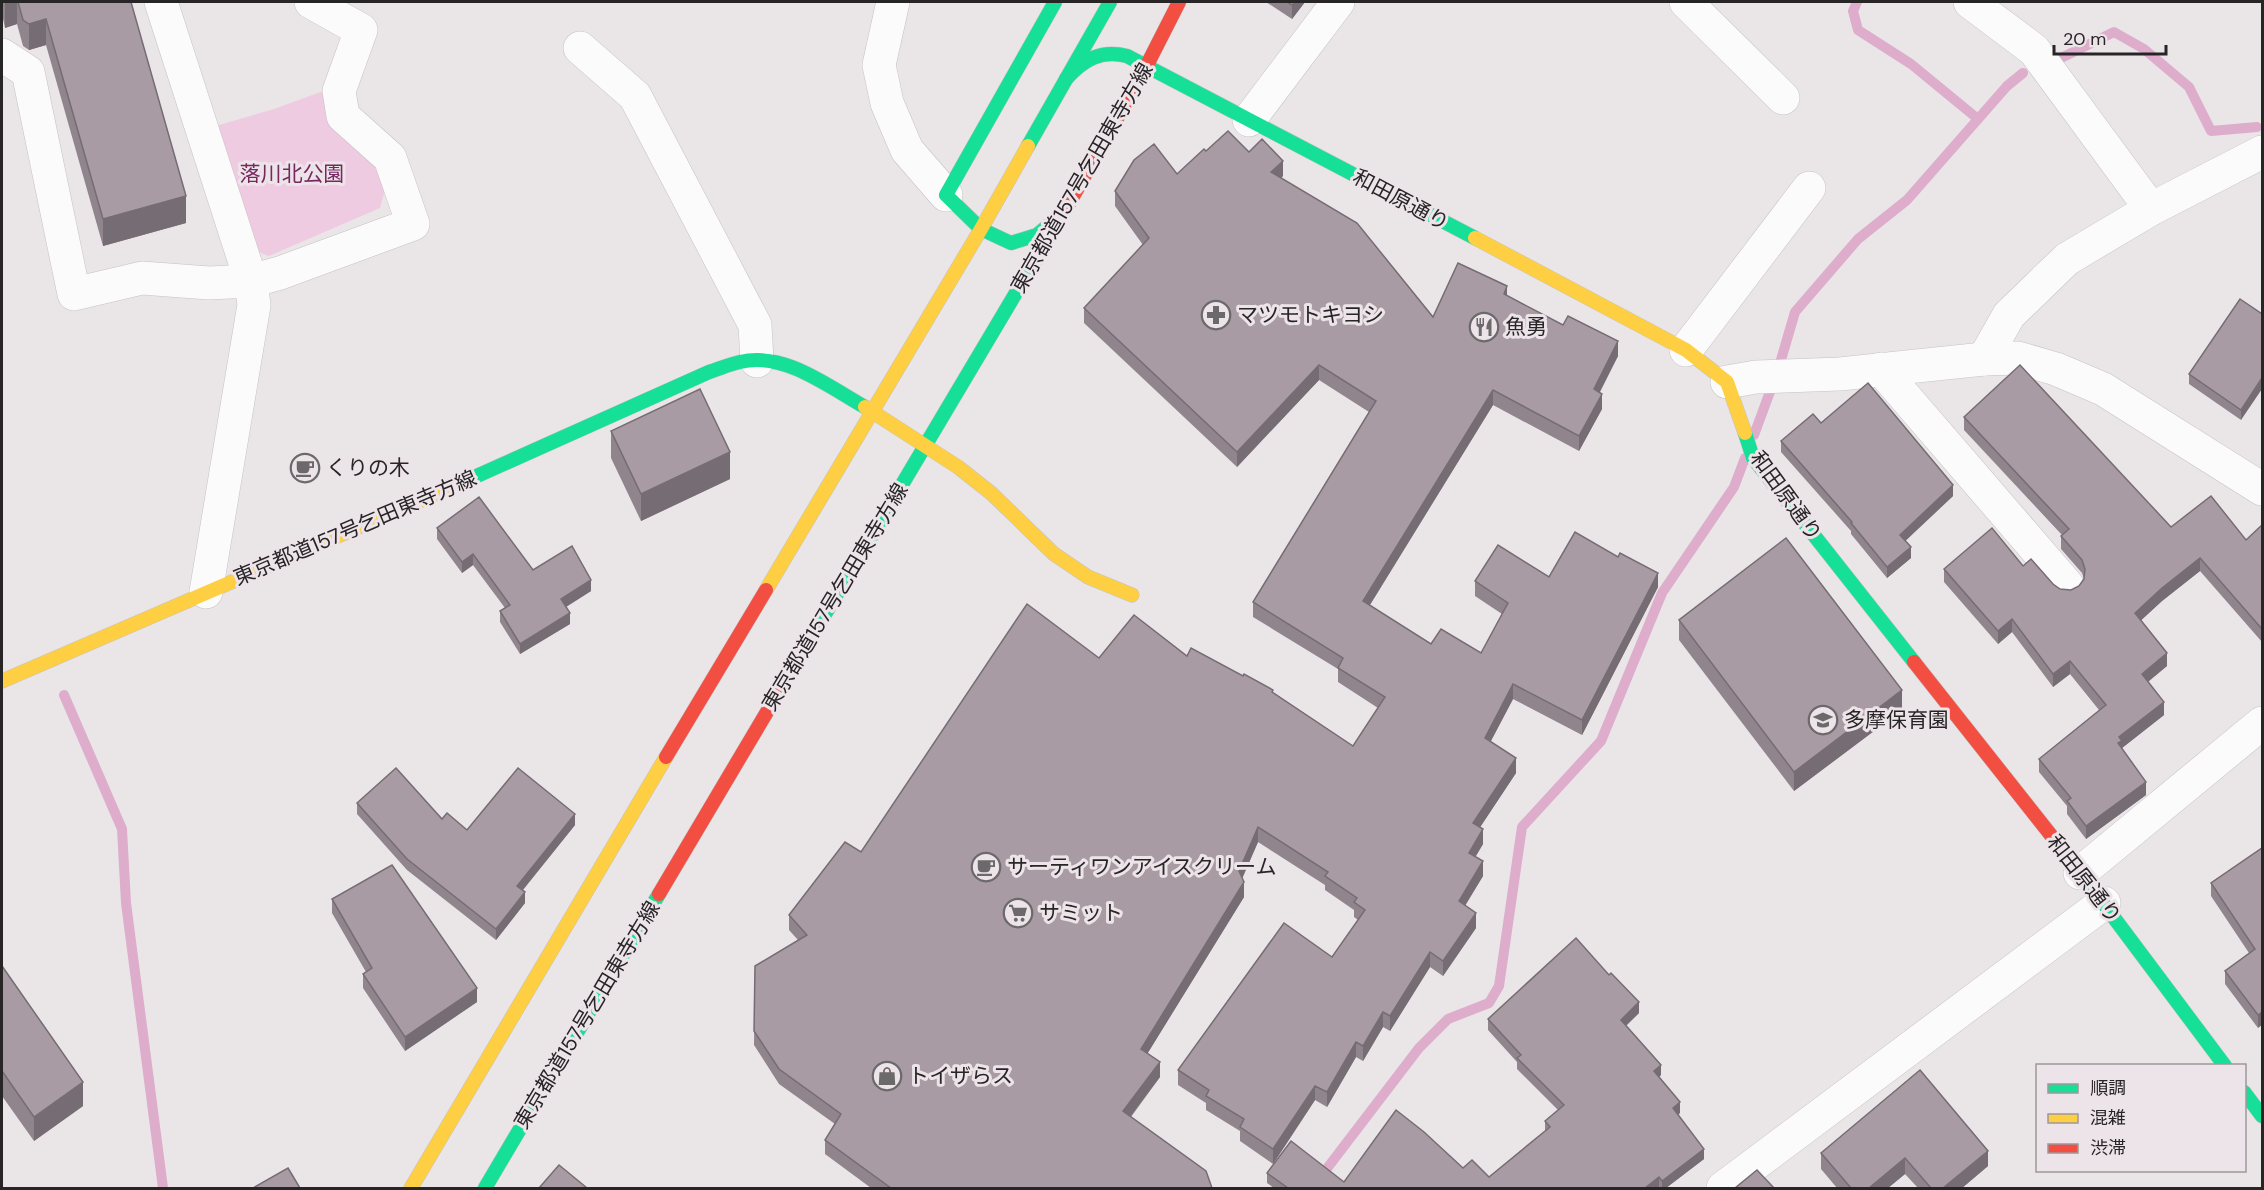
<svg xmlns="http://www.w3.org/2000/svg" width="2264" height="1190" viewBox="0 0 2264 1190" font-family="'DM Sans','Noto Sans JP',sans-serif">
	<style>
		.green { fill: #efcbe1 }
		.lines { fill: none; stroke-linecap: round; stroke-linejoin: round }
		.stream { stroke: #ddadcb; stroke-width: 10 }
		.street-casing { stroke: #c5c2c3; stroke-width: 34 }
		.fast-casing { stroke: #c5c2c3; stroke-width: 15 }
		.slow-casing { stroke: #c5c2c3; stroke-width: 15 }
		.jam-casing { stroke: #c5c2c3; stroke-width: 15 }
		.street { stroke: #fcfbfc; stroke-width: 33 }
		.fast { stroke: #16e098; stroke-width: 14 }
		.slow { stroke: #ffcf43; stroke-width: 14 }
		.jam { stroke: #f24e42; stroke-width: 14 }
		.wall { fill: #91858d }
		.shaded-wall { fill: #766c73 }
		.building { fill: #a99ba4; stroke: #766c73; stroke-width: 1.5 }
		.labels { text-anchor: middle; stroke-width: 6; stroke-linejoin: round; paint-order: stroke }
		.park-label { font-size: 21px; fill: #782860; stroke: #ece4e8 }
		.street-label { font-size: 21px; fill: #282527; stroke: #ece4e8 }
		.poi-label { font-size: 21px; fill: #282527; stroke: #ece4e8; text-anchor: start }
	</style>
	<rect width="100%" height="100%" fill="#eae6e8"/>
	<path class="green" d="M326,90L372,157L386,186L380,208L269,256L244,247L205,129L274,109Z"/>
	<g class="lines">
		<g class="stream">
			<path d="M1857,2L1853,11L1858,30L1911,64L1978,119"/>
			<path d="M2059,59L2114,32L2144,49L2189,87L2211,131L2257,127"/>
			<path d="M1754,435L1778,370L1795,312L1858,239L1907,200L2007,86L2023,73"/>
			<path d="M64,695L122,829L126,903L163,1188"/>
			<path d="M1312,1188L1419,1048L1448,1019L1489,1003L1499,986L1522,827L1601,741L1662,593L1734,487L1745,458"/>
		</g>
		<g class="street-casing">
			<g id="street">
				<path d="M161,2L251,281L254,305L206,592"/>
				<path d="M893,2L879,65L887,103L907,150L946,195"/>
				<path d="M1686,2L1783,98"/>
				<path d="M1970,2L2034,50L2151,209"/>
				<path d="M580,48L635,96L755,325L757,361"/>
				<path d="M2,55L28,72L74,294L142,278L209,283L251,281L280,273L413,224L390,158L343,116L339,91L361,30L311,2"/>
				<path d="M1249,120L1338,2"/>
				<path d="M1686,350L1809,188"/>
				<path d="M1984,359L2009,315L2067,259L2151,209L2262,152"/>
				<path d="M1881,369L2067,585"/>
				<path d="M1727,382L1756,377L1840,374L1984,359L2018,358L2056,369L2103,389L2262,489"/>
				<path d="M2080,873L2262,723"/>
				<path d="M1723,1188L2104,903"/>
			</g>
		</g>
		<g class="fast-casing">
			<g id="fast">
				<path d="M1055,2L946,195L981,229L1011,243L1037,235L1058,217"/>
				<path d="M1066,79C1083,60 1101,49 1127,56L1475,238"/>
				<path d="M1028,146L1110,2"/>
				<path d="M1745,433L1753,458L1914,662"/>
				<path d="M470,479L709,372C719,369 730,364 740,362C784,351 829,387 865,407"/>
				<path d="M793,668L1067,207"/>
				<path d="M2073,863L2225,1066"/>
				<path d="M2244,1092L2262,1116"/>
				<path d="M485,1188L659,894"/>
			</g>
		</g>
		<g class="slow-casing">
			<g id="slow">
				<path d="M1475,238L1686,350L1727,382L1745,433"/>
				<path d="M865,407L958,467L991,493L1054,554L1088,577L1132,595"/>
				<path d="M766,590L981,229L1028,146"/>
				<path d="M2,681L470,479"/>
				<path d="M411,1188L666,757"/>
			</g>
		</g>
		<g class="jam-casing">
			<g id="jam">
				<path d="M1067,207L1147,65L1179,2"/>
				<path d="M1914,662L2073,863"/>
				<path d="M666,757L766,590"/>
				<path d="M659,894L793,668"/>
			</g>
		</g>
		<use href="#street" class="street"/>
		<use href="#fast" class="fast"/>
		<use href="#slow" class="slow"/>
		<use href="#jam" class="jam"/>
	</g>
	<g class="wall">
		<path d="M2,2H131L186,223L103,246L46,45L29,50L23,46L17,24L5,28L2,14Z"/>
		<path d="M1266,2H1305L1292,19Z"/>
		<path d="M1206,151L1249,152L1283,176L1281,178L1433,317L1507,296L1618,356L1599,392L1602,409L1579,451L1493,405L1370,605L1431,644L1481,653L1502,614L1475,596V581L1549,577L1658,587L1582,735L1513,699L1491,741L1516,773L1480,827L1483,844L1475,857L1483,876L1465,905L1476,928L1443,976L1430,967L1390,1031L1383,1027L1363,1061L1356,1057L1327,1107L1315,1100L1273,1164L1240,1141V1131L1206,1110V1103L1178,1085V1070L1332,957L1358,920L1354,917V910L1325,890V885L1258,842L1242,878L1244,897L1147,1054L1160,1077L1131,1117L1212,1188H871L825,1154V1140L835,1124L779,1084L754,1045L755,966L798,940L789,930V915L861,852L1099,658L1187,656L1273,692L1353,746L1378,708L1338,682V669L1253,617V602L1369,412L1319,380L1237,467L1084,323V308L1143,245L1115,206V191L1177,174Z"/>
		<path d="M2262,314L2241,420L2189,384V374Z"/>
		<path d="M1964,417L2171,527L2246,540L2262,525V642L2200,571L2162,601L2141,620L2167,666L2148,681L2164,715L2122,748L2146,795L2086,839L2067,814V806L2039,772V759L2099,710L2070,674L2053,687L2012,632L1998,644L1944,582V569L2023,566L2060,589L2071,590L2079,586L2084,579L2082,573L2061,549V536L2062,535L1964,430Z"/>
		<path d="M1821,423L1953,496L1905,541L1911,558L1887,578L1851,534V531L1781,452V441Z"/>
		<path d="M611,431L730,479L641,521L611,458Z"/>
		<path d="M437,528L533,570L591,591L566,607L570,624L520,654L500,622V611L505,608L473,565L462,573L437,539Z"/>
		<path d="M1679,620L1902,710L1794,791L1679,640Z"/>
		<path d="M357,803L442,819L467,830L575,825L523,890L525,903L496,940L407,870L357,814Z"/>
		<path d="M2262,848L2258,1028L2225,984V971L2249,953L2211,896V883Z"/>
		<path d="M332,899L477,1002L405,1051L363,988V974L366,972L332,913Z"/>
		<path d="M2,966L83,1106L34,1141L2,1096Z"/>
		<path d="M1639,1013L1626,1026L1661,1075L1659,1077L1680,1113L1678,1114L1704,1159L1666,1188H1660L1659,1187L1658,1188H1274L1267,1183V1173L1344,1182L1463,1168L1489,1177L1545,1131V1121L1558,1110L1517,1069V1062L1488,1030V1019Z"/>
		<path d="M1920,1070L1988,1166L1962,1188H1918L1905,1174L1888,1188H1837L1821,1169V1153Z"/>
	</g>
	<g class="shaded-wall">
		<path d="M5,2H17V24L5,28Z"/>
		<path d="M1295,2H1305L1292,19V5Z"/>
		<path d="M46,19V45L29,50V24Z"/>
		<path d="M1283,161V176L1271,187V172Z"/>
		<path d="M186,196V223L103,246V219Z"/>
		<path d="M1507,286V300L1504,294Z"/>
		<path d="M1618,341V356L1594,404V389Z"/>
		<path d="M1319,365V380L1237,467V452Z"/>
		<path d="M2262,378V389L2241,420V410Z"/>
		<path d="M1493,390V405L1363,616V601Z"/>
		<path d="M1602,394V409L1579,451V436Z"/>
		<path d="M730,452V479L641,521V494Z"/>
		<path d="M1953,485V496L1900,546V535Z"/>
		<path d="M1911,547V558L1887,578V567Z"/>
		<path d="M473,554V565L462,573V562Z"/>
		<path d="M2200,558V571L2162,601L2135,626V613L2162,588Z"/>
		<path d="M1658,573V587L1582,735V720Z"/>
		<path d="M591,580V591L561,610V599Z"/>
		<path d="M570,613V624L520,654V644Z"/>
		<path d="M2012,619V632L1998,644V631Z"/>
		<path d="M2167,653V666L2142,687V674Z"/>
		<path d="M2070,661V674L2053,687V674Z"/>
		<path d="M1513,684V699L1485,752V738Z"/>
		<path d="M1902,690V710L1794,791V772Z"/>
		<path d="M2164,702V715L2122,748L2118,743L2119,737Z"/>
		<path d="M1516,758V773L1473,838V823Z"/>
		<path d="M2146,782V795L2086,839V826Z"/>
		<path d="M575,814V825L517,897V886Z"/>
		<path d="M1258,827V842L1239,886V871Z"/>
		<path d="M1483,829V844L1469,868V853Z"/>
		<path d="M1483,861V876L1459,916V901Z"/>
		<path d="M1244,882V897L1141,1064V1049Z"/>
		<path d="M525,892V903L496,940V929Z"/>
		<path d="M1476,913V928L1443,976V961Z"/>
		<path d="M1430,952V967L1390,1031V1016Z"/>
		<path d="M477,988V1002L405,1051V1037Z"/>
		<path d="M1639,1002V1013L1621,1030V1020Z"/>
		<path d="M1383,1012V1027L1363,1061V1046Z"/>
		<path d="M2262,1012V1025L2258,1028V1015Z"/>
		<path d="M1356,1042V1057L1327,1107V1092Z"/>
		<path d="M1160,1062V1077L1123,1126V1111Z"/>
		<path d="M1661,1065V1075L1654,1081V1071Z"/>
		<path d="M83,1082V1106L34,1141V1117Z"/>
		<path d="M1315,1086V1100L1273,1164V1149Z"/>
		<path d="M1680,1102V1113L1673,1119V1108Z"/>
		<path d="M1704,1149V1159L1666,1188H1662V1181Z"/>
		<path d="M1988,1151V1166L1962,1188H1943Z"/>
		<path d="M1905,1158V1174L1888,1188H1869Z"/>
		<path d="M1659,1177V1187L1658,1188H1645Z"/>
	</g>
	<g class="building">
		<path d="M18,2H131L186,196L103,219L46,19L29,24L23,20Z"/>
		<path d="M1287,2H1295L1292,5Z"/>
		<path d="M1228,131L1249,152L1262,139L1283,161L1271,172L1357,223L1433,317L1458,263L1507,286L1504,294L1563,325L1568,316L1618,341L1594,389L1602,394L1579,436L1493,390L1363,601L1431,644L1441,629L1481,653L1508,603L1475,581L1498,545L1549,577L1575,532L1618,557L1620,553L1658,573L1582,720L1513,684L1485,738L1516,758L1473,823L1483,829L1469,853L1483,861L1459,901L1476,913L1443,961L1430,952L1390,1016L1383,1012L1363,1046L1356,1042L1327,1092L1315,1086L1273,1149L1240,1127L1244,1119L1206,1096L1209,1090L1178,1070L1284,923L1332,957L1365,910L1354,902L1357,898L1325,876L1328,872L1258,827L1239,871L1244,882L1141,1049L1160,1062L1123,1111L1206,1171L1212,1188H891L825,1140L841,1114L779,1069L754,1031L755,966L807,935L789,915L845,842L861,852L1027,604L1099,658L1134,615L1187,656L1191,648L1243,676L1244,674L1273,690L1272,692L1353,746L1385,697L1338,668L1343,658L1253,602L1376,401L1319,365L1237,452L1084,308L1149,238L1115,191L1134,160L1154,144L1177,174L1204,149L1206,151Z"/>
		<path d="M2240,299L2262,314V378L2241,410L2189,374Z"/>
		<path d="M2020,365L2171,527L2211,496L2246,540L2262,525V629L2200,558L2162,588L2135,613L2167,653L2142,674L2164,702L2119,737L2122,741L2118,743L2146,782L2086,826L2067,801L2071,798L2039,759L2106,705L2070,661L2053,674L2012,619L1998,631L1944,569L1992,528L2023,566L2031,559L2053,584L2060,589L2071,590L2079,586L2084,579L2085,569L2082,560L2061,536L2069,529L1964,417Z"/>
		<path d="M1868,383L1953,485L1900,535L1911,547L1887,567L1851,523L1852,522L1781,441L1813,414L1821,423Z"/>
		<path d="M700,389L730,452L641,494L611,431Z"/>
		<path d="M479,497L533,570L572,546L591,580L561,599L570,613L520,644L500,611L510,605L473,554L462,562L437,528Z"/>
		<path d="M1786,538L1902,690L1794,772L1679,620Z"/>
		<path d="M396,768L442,819L447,813L467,830L518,768L575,814L517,886L525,892L496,929L407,859L357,803Z"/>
		<path d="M2262,848V1012L2258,1015L2225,971L2255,949L2211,883Z"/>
		<path d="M392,865L477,988L405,1037L363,974L372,968L332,899Z"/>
		<path d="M1576,938L1609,975L1611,973L1639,1002L1621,1020L1661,1065L1654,1071L1680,1102L1673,1108L1704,1149L1662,1181L1659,1177L1645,1188H1288L1267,1173L1291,1141L1344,1182L1396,1110L1424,1132L1463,1168L1472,1160L1489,1177L1550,1127L1545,1121L1564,1105L1517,1058L1521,1055L1488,1019Z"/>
		<path d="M2,966L83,1082L34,1117L2,1071Z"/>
		<path d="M1920,1070L1988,1151L1943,1188H1931L1905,1158L1869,1188H1851L1821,1153Z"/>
		<path d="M559,1165L587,1188H539Z"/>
		<path d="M288,1168L300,1188H253Z"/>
		<path d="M1757,1170L1774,1188H1735Z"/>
	</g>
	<defs>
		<g id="pharmacy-ring" transform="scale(1.5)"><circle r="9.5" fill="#ece4e8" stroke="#6c696b" stroke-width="1.5"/><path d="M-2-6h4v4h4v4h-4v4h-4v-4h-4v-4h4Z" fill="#6c696b"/></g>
		<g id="restaurant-ring" transform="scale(1.5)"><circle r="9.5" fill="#ece4e8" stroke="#6c696b" stroke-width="1.5"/><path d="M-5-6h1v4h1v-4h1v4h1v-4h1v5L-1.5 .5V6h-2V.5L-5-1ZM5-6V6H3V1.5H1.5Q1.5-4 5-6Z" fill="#6c696b"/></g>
		<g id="cafe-ring" transform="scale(1.5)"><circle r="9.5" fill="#ece4e8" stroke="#6c696b" stroke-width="1.5"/><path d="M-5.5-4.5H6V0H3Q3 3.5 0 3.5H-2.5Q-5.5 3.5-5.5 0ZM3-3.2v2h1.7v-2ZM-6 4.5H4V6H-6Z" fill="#6c696b"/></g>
		<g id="school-ring" transform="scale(1.5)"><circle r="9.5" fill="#ece4e8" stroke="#6c696b" stroke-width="1.5"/><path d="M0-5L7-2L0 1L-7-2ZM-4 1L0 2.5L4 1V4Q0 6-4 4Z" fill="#6c696b"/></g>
		<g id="supermarket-ring" transform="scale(1.5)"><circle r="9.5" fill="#ece4e8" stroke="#6c696b" stroke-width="1.5"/><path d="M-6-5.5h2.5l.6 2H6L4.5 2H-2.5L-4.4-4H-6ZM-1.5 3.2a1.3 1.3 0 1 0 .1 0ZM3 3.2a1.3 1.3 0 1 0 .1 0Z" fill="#6c696b"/></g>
		<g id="shop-ring" transform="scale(1.5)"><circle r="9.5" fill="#ece4e8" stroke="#6c696b" stroke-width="1.5"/><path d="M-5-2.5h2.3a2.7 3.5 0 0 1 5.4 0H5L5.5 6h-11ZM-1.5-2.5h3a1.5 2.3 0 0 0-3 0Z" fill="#6c696b"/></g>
	</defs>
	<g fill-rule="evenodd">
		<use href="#pharmacy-ring" x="1216" y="315"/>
		<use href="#restaurant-ring" x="1484" y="327"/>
		<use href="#cafe-ring" x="305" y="468"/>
		<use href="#school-ring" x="1823" y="720"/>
		<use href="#cafe-ring" x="986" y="867"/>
		<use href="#supermarket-ring" x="1018" y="913"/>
		<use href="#shop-ring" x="887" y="1076"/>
	</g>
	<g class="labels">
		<g class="park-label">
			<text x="292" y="181">落川北公園</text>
		</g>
		<g class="street-label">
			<text transform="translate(1082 178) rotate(-60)" y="7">東京都道157号乞田東寺方線</text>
			<text transform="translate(1401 200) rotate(28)" y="7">和田原通り</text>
			<text transform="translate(1786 496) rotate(54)" y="7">和田原通り</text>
			<text transform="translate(355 528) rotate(-23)" y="7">東京都道157号乞田東寺方線</text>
			<text transform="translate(835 597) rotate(-59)" y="7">東京都道157号乞田東寺方線</text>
			<text transform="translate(2084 879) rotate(52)" y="7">和田原通り</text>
			<text transform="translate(587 1015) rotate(-59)" y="7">東京都道157号乞田東寺方線</text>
		</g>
		<g class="poi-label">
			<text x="1237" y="322">マツモトキヨシ</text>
			<text x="1505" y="334">魚勇</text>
			<text x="326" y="475">くりの木</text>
			<text x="1844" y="727">多摩保育園</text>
			<text x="1007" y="874">サーティワンアイスクリーム</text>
			<text x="1039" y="920">サミット</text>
			<text x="908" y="1083">トイザらス</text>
		</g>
	</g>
	<rect width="2264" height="1190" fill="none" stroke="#282527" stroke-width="6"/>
	<rect x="2036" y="1064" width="210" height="108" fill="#ece4e8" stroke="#9e989b" stroke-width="1.5"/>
	<rect x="2048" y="1084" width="30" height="9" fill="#16e098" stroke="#9e989b" stroke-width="1.5"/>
	<text x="2090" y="1094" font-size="18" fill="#282527">順調</text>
	<rect x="2048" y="1114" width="30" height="9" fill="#ffcf43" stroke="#9e989b" stroke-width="1.5"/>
	<text x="2090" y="1124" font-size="18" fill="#282527">混雑</text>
	<rect x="2048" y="1144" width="30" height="9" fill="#f24e42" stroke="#9e989b" stroke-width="1.5"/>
	<text x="2090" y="1154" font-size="18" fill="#282527">渋滞</text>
	<path d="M2054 45v9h112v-9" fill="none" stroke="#282527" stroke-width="3"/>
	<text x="2063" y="45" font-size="18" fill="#282527" stroke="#ece4e8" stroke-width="4.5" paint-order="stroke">20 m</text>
</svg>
